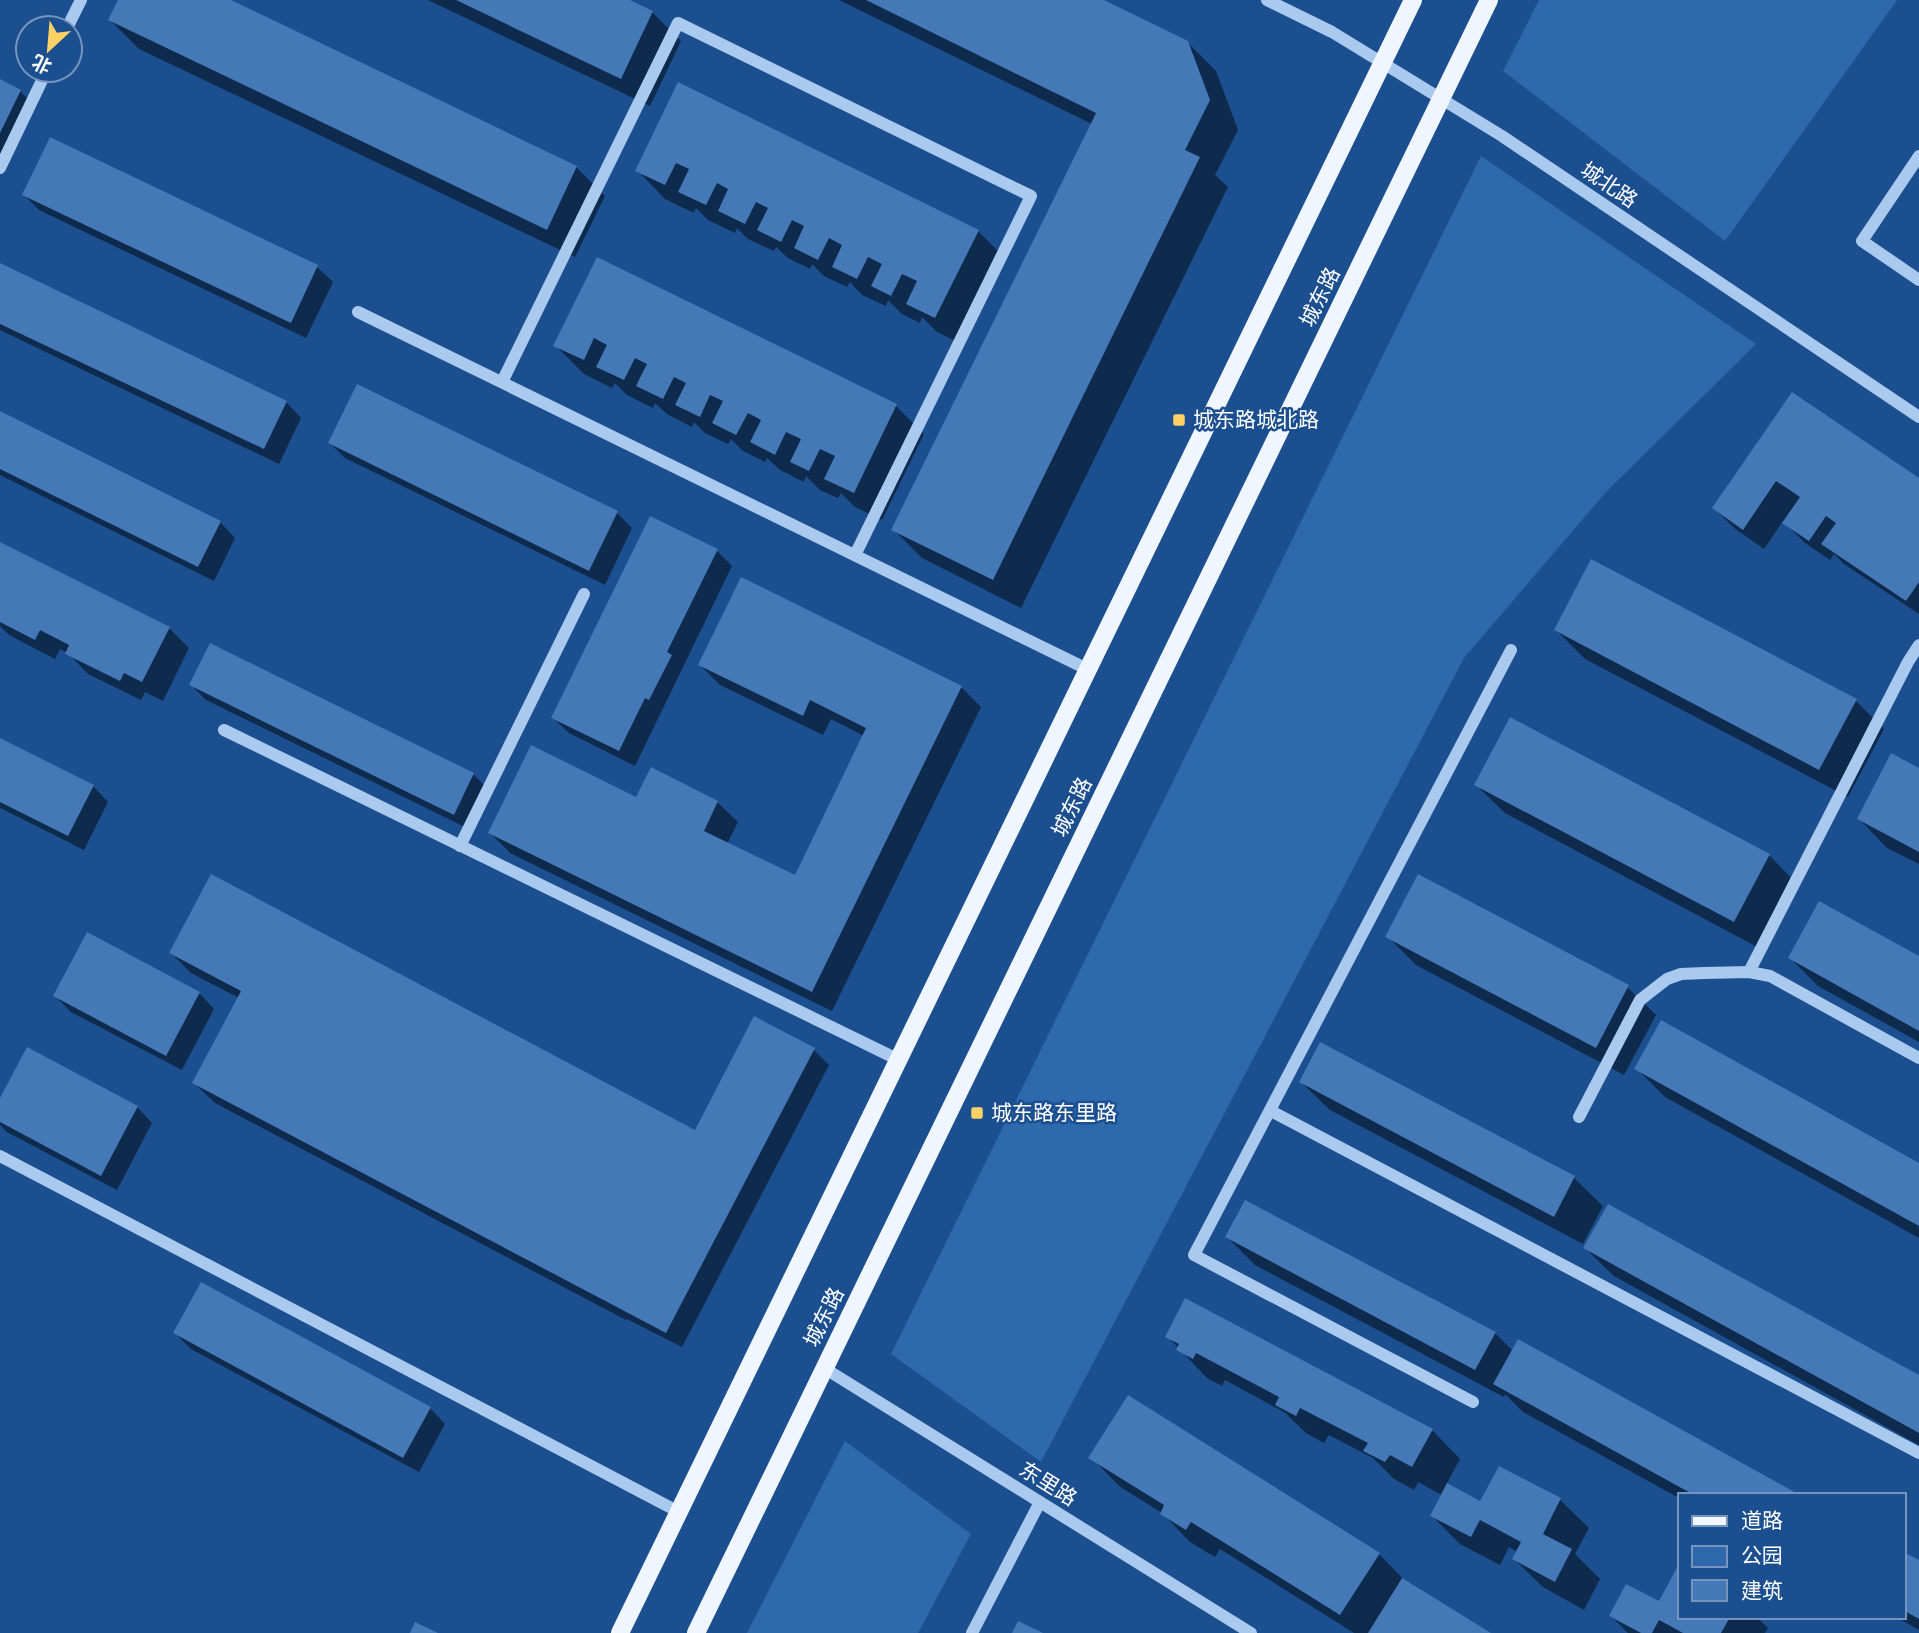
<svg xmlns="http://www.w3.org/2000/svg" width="1919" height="1633" viewBox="0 0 1919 1633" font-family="'Varela Round','Noto Sans SC',sans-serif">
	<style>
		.green { fill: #2e69ad }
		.shadow { fill: #0007 }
		.building { fill: #4478b7 }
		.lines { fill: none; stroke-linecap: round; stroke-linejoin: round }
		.minor { stroke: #a9c9ee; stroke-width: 12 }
		.major { stroke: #f0f6ff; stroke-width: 18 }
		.poi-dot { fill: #ffd166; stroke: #1b4f8f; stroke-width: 2.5 }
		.labels { text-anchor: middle; stroke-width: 5; stroke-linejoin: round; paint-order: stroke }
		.street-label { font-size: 21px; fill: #fff; stroke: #1b4f8f }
		.poi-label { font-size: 21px; fill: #fff; stroke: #1b4f8f; text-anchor: start }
	</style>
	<rect width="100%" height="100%" fill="#1b4f8f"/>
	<g class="green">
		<path d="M1539,0H1897L1725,241L1503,71Z"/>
		<path d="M1481,156L1756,344L1606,492L1464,658L1041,1462L891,1354Z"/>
		<path d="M845,1441L971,1534L918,1633H747Z"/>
	</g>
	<g class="shadow">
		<path d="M120,0H227L576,167L605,196L575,257L139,49L110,20Z"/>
		<path d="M428,0H626L652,12L681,41L650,106Z"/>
		<path d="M839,0H1100L1187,42L1216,71L1238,130L1215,175L1228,187L1021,608L922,558L894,530L1092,124Z"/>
		<path d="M0,81L20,91L36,107L0,161Z"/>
		<path d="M679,84L978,231L1006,259L964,345L937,332L922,317L920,323L902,314L888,300L886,306L862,295L850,282L847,287L824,276L812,264L810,269L788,258L776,247L774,251L748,239L737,228L735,233L708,220L696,208L694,213L665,199L637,170Z"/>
		<path d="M50,139L317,267L333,282L306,338L39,210L24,195Z"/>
		<path d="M597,259L896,406L924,434L882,520L855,507L841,493L838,498L820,490L806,476L804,482L780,470L767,458L765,462L743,451L731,439L728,444L705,433L694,422L692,427L667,414L655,403L653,408L627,395L615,383L612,388L584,374L555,345Z"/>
		<path d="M0,265L286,402L301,418L279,464L0,330Z"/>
		<path d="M1792,394L1919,480V614L1844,564L1834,554L1830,560L1805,543L1783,521L1764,549L1734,528L1714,508Z"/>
		<path d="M0,413L220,522L235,538L214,581L0,475Z"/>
		<path d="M330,443L617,513L632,528L605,585L345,458Z"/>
		<path d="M0,544L169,628L189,648L163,701L145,692L141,700L88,674L68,653L60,649L55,659L9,635L0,626Z"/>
		<path d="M717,551L732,566L635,766L569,733L553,718Z"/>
		<path d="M1556,630L1856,701L1884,729L1848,797L1585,659Z"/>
		<path d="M700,665L961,687L981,707L832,1011L510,853L490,833L637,800L717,802L738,822L727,844L795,877L864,736L831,719L823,735L720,685Z"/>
		<path d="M191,685L473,774L489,790L469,829L206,700Z"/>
		<path d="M0,740L93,786L108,802L84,850L0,808Z"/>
		<path d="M1919,770V864L1887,848L1859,819Z"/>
		<path d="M1476,785L1769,855L1797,884L1763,950L1505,813Z"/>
		<path d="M1387,936L1627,987L1656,1015L1624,1075L1416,965Z"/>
		<path d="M171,953L696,1132L814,1050L829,1065L682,1347L627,1319L626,1320L215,1103L194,1083L239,998L191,973Z"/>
		<path d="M1790,958H1919V1042L1818,986Z"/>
		<path d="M199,993L214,1009L182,1070L71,1012L55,996Z"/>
		<path d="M1321,1044L1574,1178L1603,1206L1583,1244L1330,1110L1301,1082Z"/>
		<path d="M1636,1068L1919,1165V1238L1665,1097Z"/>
		<path d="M0,1102L137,1107L152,1123L117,1190L7,1132L0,1125Z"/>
		<path d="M1227,1237L1495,1333L1513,1351L1796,1495H1679V1498L1523,1412L1505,1394L1504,1397L1255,1265Z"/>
		<path d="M1585,1248L1919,1377V1445L1614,1276Z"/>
		<path d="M175,1333L430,1408L445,1424L419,1472L191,1349Z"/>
		<path d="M1167,1336L1432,1430L1460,1459L1446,1485L1481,1504L1560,1500L1589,1528L1575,1554L1600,1579L1584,1610L1543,1587L1514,1559L1518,1552L1509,1547L1500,1565L1460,1544L1432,1516L1442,1495L1418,1482L1414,1490L1394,1479L1373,1458L1329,1435L1324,1443L1306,1433L1284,1412L1225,1380L1222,1386L1207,1378Z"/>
		<path d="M1091,1457L1379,1554L1407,1583L1487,1633H1354L1220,1549L1215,1557L1190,1542L1162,1513L1119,1486Z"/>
		<path d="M1903,1554L1919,1562V1630L1896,1617H1903Z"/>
		<path d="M1679,1568V1617H1756L1768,1628L1765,1633H1628L1611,1616L1660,1604Z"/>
	</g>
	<g class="building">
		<path d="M118,0H231L577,166L547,230L108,20Z"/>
		<path d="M456,0H630L653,11L621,79Z"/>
		<path d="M866,0H1104L1188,41L1210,100L1185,150L1200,157L993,580L891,530L1096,113Z"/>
		<path d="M0,79L21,90L0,133Z"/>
		<path d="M678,82L979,230L935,318L906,304L917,281L902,274L891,296L871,286L882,264L868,257L857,279L832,267L842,245L829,238L818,260L794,248L804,226L792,220L781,242L757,230L768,208L756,202L745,224L718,211L728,189L717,183L706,205L678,192L689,169L676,163L665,185L635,171Z"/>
		<path d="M50,137L318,265L291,323L22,195Z"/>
		<path d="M597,257L897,404L854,493L824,479L835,456L820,449L809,471L790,462L801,439L786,432L775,455L750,442L761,420L748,413L736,435L712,423L723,401L710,395L700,417L675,405L686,383L674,377L663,399L636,386L647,364L635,358L624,380L596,367L607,345L594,338L584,360L553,346Z"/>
		<path d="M0,263L287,401L264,449L0,324Z"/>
		<path d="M357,384L618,511L589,571L328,443Z"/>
		<path d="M1792,392L1919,478V582L1906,601L1821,544L1836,523L1826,516L1809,541L1782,523L1800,497L1776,481L1743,530L1712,508Z"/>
		<path d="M0,411L221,521L198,567L0,469Z"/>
		<path d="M650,516L718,549L667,652L672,655L649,700L645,698L619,751L551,718Z"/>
		<path d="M0,542L170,627L142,682L124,673L120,681L65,654L69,645L40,630L35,640L0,622Z"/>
		<path d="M1591,559L1857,699L1819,770L1554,630Z"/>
		<path d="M741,577L962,686L812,992L488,833L531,745L636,797L651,767L718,801L704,831L795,875L866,728L810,700L803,716L698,665Z"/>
		<path d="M210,643L474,773L454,815L189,685Z"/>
		<path d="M1510,717L1770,854L1734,922L1474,785Z"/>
		<path d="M0,738L94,785L68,836L0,802Z"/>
		<path d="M1891,753L1919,768V852L1857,819Z"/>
		<path d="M211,874L695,1130L754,1016L815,1048L666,1333L192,1083L241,991L169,953Z"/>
		<path d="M1418,874L1629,985L1596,1048L1385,937Z"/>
		<path d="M1819,901L1919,956V1031L1788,958Z"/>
		<path d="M87,932L200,992L166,1056L53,996Z"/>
		<path d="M1661,1020L1919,1163V1226L1634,1069Z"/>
		<path d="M1320,1042L1575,1176L1554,1217L1299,1082Z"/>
		<path d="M27,1047L138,1106L101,1176L0,1122V1098Z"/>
		<path d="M1245,1200L1496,1332L1475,1370L1225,1237Z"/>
		<path d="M1608,1204L1919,1375V1433L1583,1248Z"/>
		<path d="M201,1282L431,1407L403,1458L173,1333Z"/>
		<path d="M1185,1298L1433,1429L1412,1467L1390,1455L1385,1462L1363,1451L1368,1443L1300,1408L1296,1416L1275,1405L1279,1397L1196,1353L1193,1359L1176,1350L1179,1344L1165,1337Z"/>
		<path d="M1518,1339L1800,1495H1694L1493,1384Z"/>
		<path d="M1128,1395L1380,1553L1340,1615L1191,1522L1186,1530L1160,1514L1164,1505L1088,1458Z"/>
		<path d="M1499,1466L1561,1498L1543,1534L1572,1549L1555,1582L1512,1559L1521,1542L1480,1520L1471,1537L1430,1516L1447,1483L1480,1501Z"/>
		<path d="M1903,1552L1919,1560V1619L1903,1610Z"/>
		<path d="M1679,1564V1617H1730L1721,1633H1683L1659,1620L1652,1633H1641L1609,1616L1626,1584L1659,1601Z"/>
		<path d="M1402,1578L1491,1633H1368Z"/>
		<path d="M1018,1621L1043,1633H1012Z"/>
		<path d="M415,1622L438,1633H410Z"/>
	</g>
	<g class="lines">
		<g class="minor">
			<path d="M1267,0L1332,32L1502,136L1919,417"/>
			<path d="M67,28L81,0"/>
			<path d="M1919,156L1862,241L1919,280"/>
			<path d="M0,168L47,70"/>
			<path d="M358,312L1089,670"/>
			<path d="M502,382L678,23L1031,196L855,555"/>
			<path d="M224,730L899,1060"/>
			<path d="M460,846L584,594"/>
			<path d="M1749,972L1908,662L1919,645"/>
			<path d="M1271,1111L1919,1453"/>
			<path d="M1579,1117L1640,1000L1667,979L1681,974L1704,973L1749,972L1770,976L1919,1058"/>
			<path d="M0,1156L679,1512"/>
			<path d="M824,1368L1251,1633"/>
			<path d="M1473,1402L1194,1255L1511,650"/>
			<path d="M972,1633L1040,1502"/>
		</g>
		<g class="major">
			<path d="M620,1633L1413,0"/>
			<path d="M696,1633L1489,0"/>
		</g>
	</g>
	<g class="poi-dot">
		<rect x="1172" y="413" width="14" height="14" rx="3.5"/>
		<rect x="970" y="1106" width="14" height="14" rx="3.5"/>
	</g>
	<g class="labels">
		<g class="street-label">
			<text transform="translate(1609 185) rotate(34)" y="7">城北路</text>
			<text transform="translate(1320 297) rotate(-64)" y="7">城东路</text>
			<text transform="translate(1072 807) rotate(-64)" y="7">城东路</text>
			<text transform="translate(824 1317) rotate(-64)" y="7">城东路</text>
			<text transform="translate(1048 1484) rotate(32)" y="7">东里路</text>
		</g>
		<g class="poi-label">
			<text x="1193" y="427">城东路城北路</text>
			<text x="991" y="1120">城东路东里路</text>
		</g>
	</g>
	<rect x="1678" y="1493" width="228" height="126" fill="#1b4f8f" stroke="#7695bc" stroke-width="2"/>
	<rect x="1692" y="1516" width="35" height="10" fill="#f0f6ff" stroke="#7695bc" stroke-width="2"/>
	<text x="1741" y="1528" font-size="21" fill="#ffffff">道路</text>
	<rect x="1692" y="1546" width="35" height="21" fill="#2e69ad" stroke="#7695bc" stroke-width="2"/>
	<text x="1741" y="1563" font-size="21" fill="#ffffff">公园</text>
	<rect x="1692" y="1580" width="35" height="21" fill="#4478b7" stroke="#7695bc" stroke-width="2"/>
	<text x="1741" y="1598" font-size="21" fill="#ffffff">建筑</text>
	<g transform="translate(49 49) rotate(206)"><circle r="33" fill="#1b4f8f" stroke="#7695bc" stroke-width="2"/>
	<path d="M0-5L12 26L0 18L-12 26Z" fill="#ffd166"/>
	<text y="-10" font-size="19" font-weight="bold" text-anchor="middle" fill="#ffffff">北</text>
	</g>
</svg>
